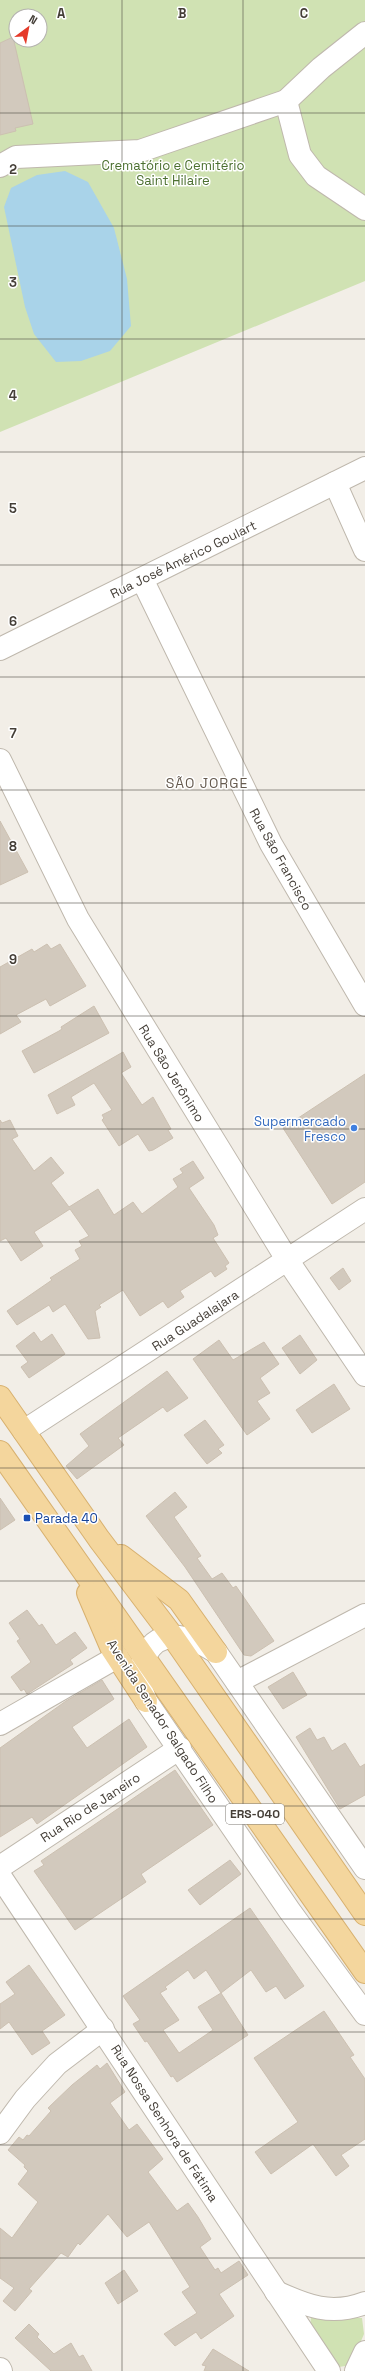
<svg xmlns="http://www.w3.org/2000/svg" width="365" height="2371" viewBox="0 0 365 2371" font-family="'Space Grotesk',sans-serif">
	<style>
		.green { fill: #d0e2b3; fill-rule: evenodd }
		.water { fill: #a9d3e9 }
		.building { fill: #d2c9bd; stroke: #ccc0b1; fill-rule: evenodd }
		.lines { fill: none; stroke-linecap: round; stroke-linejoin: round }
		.minor-casing { stroke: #bfb8ad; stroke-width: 24 }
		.major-casing { stroke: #d8b16f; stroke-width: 24 }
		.minor { stroke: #fff; stroke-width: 22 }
		.major { stroke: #f4d69d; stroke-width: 22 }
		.grid { fill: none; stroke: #443e37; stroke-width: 1; stroke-opacity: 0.55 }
		.shop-dot { fill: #3f7fe0; stroke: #fff; stroke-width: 1.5 }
		.transit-dot { fill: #1a4fb4; stroke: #fff; stroke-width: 1.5 }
		.labels { text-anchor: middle; stroke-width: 3; stroke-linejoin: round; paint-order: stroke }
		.shield { fill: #fff; stroke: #7c7873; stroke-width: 1 }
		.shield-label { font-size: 12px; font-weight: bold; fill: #443e37 }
		.park-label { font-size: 13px; fill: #4c7030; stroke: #fff }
		.street-label { font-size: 13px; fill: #443e37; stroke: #fff }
		.shop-label { font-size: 13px; fill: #366cbe; stroke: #fff; text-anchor: end }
		.transit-label { font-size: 13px; fill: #164399; stroke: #fff; text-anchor: start }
		.neighbourhood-label { font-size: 14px; letter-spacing: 1px; fill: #665b4f; stroke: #fff }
		.grid-label { font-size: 13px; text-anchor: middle; font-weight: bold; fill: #443e37; stroke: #fff; stroke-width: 3; stroke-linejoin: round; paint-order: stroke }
	</style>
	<rect width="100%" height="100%" fill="#f2eee7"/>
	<g class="green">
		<path d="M0,0H365V281L0,432ZM16,16H40V40H16Z"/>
		<path d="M311,2316L362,2318L364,2334L351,2365L339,2367L329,2360L310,2329Z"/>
	</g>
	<path class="water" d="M65,171L88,182L114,228L127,279L131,326L110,351L81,361L56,362L34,334L25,307L4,207L11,188L37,175Z"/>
	<g class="building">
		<path d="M13,37L33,124L15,128L16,131L0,135V43Z"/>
		<path d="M0,821L28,872L0,885Z"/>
		<path d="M47,944L51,949L60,944L86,986L50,1006L46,999L16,1015L21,1022L0,1034V967L32,949L34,952Z"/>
		<path d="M94,1006L109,1033L34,1073L22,1051L59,1031L62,1029L61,1027Z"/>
		<path d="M123,1052L131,1067L121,1073L142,1105L153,1097L171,1129L168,1130L173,1138L153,1150L149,1151L138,1134L119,1146L102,1120L104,1118L102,1115L112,1110L94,1083L71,1097L75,1105L57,1114L48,1095Z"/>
		<path d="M365,1074V1182L332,1204L283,1128Z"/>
		<path d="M0,1120L2,1123L10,1120L18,1136L12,1139L34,1171L51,1157L64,1173L51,1183L69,1207L98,1189L114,1215L133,1202L142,1214L178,1187L173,1179L183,1173L180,1169L193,1161L204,1178L189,1188L214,1225L218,1235L213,1238L229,1263L225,1266L227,1269L215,1277L211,1271L180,1291L184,1297L168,1308L163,1301L140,1316L123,1290L99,1305L101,1307L95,1311L100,1338L88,1339L65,1304L53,1312L49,1305L17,1325L7,1311L52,1280L50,1278L80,1259L75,1250L82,1246L79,1241L89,1236L70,1209L34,1232L43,1246L21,1261L6,1238L0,1241Z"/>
		<path d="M343,1268L351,1281L339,1290L330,1278Z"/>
		<path d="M34,1332L41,1342L52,1334L65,1354L29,1378L21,1367L28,1362L16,1346Z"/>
		<path d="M300,1335L317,1360L300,1374L282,1348Z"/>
		<path d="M219,1340L233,1360L264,1342L279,1364L260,1378L270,1393L257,1401L270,1419L247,1435L193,1359Z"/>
		<path d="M167,1371L188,1398L167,1412L163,1407L118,1438L124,1445L77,1479L66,1466L89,1446L80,1434Z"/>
		<path d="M334,1384L350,1409L312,1433L296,1410Z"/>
		<path d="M205,1420L224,1445L218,1449L222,1453L207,1464L184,1435Z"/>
		<path d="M175,1492L187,1507L174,1517L201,1556L197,1558L212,1579L222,1573L233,1588L236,1586L274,1641L251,1656L244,1655L185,1567L146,1516Z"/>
		<path d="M0,1498L15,1520L0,1530Z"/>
		<path d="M27,1610L39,1626L42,1624L56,1645L75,1632L87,1648L70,1660L73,1664L27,1694L24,1689L21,1691L11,1677L31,1662L17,1641L20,1639L9,1623Z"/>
		<path d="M293,1672L307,1695L283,1709L268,1687Z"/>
		<path d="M102,1680L114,1699L72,1727L87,1748L129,1719L147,1747L37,1824L32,1817L0,1837V1748L66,1701Z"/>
		<path d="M310,1728L317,1740L324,1737L332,1751L345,1743L360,1767L365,1764V1795L340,1809L296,1737Z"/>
		<path d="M175,1770L213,1825L141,1874L146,1882L75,1930L34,1871L44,1865L41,1861Z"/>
		<path d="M230,1860L241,1874L200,1905L188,1890Z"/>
		<path d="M250,1908L304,1986L285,1999L276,1986L266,1992L251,1970L221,1993L248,2035L177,2082L173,2076L171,2077L147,2041L145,2042L133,2024L140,2020L123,1996ZM188,1970L194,1979L206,1970L221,1993L198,2007L213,2030L179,2053L163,2030L179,2020L160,1993L167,1989L165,1987Z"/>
		<path d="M29,1965L65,2015L42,2031L50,2043L32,2055L9,2022L0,2029V2004L15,1994L6,1982Z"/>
		<path d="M324,2011L354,2055L350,2057L365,2079V2139L341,2155L349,2166L336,2176L313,2144L271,2174L255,2152L298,2122L254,2058Z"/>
		<path d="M107,2063L125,2092L110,2103L129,2130L137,2124L163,2159L148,2172L177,2211L188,2203L198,2217L211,2239L200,2247L215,2270L218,2268L221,2273L239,2261L248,2275L219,2294L234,2316L201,2339L196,2332L175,2346L164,2334L197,2313L182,2292L190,2287L149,2222L127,2237L108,2214L80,2245L78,2243L68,2257L61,2253L29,2289L32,2291L15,2311L3,2301L14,2288L0,2278V2228L12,2238L38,2202L18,2184L28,2171L24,2167L25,2165L8,2150L19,2137L23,2140L27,2135L29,2136L51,2111L48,2108L72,2085L97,2065L100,2069Z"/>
		<path d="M124,2270L138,2291L118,2304L105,2283Z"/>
		<path d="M29,2324L39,2334L37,2337L54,2354L71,2343L79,2357L83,2355L92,2371H51L15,2338Z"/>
		<path d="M213,2349L249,2371H204L206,2366L202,2365Z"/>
	</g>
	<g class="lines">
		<g class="minor-casing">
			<g id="minor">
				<path d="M286,101L300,155L316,176L365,209"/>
				<path d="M0,166L16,157L140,151L286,101L321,68L365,33"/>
				<path d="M335,483L365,550"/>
				<path d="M142,579L271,844L365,1005"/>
				<path d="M0,649L365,468"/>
				<path d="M0,760L78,919L288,1261L365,1375"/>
				<path d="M24,1431L365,1209"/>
				<path d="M237,1682L365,1615"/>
				<path d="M0,1724L117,1657"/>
				<path d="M0,1867L180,1748"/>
				<path d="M365,1868L216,1652C194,1638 162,1625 146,1654C142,1662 138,1671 139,1681C140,1687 144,1695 146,1701L289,1910L365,2014"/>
				<path d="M0,1876L329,2371"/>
				<path d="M0,2133L25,2099L57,2064L103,2029"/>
				<path d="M276,2292C307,2306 331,2316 365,2303"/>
				<path d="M0,2369L1,2371"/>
				<path d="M356,2371L365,2352"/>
			</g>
		</g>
		<g class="major-casing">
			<g id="major">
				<path d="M0,1397L99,1539L173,1637L365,1914"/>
				<path d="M0,1452L365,1972"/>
				<path d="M121,1556L179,1600L216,1652"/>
				<path d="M88,1593L112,1649L146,1701"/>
			</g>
		</g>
		<use href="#minor" class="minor"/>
		<use href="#major" class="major"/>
	</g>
	<path class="grid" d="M122,0V2371M243,0V2371M0,113H365M0,226H365M0,339H365M0,452H365M0,565H365M0,677H365M0,790H365M0,903H365M0,1016H365M0,1129H365M0,1242H365M0,1355H365M0,1468H365M0,1581H365M0,1694H365M0,1806H365M0,1919H365M0,2032H365M0,2145H365M0,2258H365"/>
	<circle class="shop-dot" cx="354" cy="1128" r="4"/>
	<rect class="transit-dot" x="23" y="1514" width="8" height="8" rx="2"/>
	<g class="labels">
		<rect class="shield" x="226" y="1804" width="58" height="20" rx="3"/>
		<g class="shield-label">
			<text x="255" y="1818">ERS-040</text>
		</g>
		<g class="park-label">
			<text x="173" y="170">Crematório e Cemitério<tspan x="173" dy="15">Saint Hilaire</tspan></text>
		</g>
		<g class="street-label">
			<text transform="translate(183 559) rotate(-26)" y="5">Rua José Américo Goulart</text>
			<text transform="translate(281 859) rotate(61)" y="5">Rua São Francisco</text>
			<text transform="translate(172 1073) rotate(58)" y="5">Rua São Jerônimo</text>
			<text transform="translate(195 1320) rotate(-33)" y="5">Rua Guadalajara</text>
			<text transform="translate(163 1721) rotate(57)" y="5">Avenida Senador Salgado Filho</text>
			<text transform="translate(90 1807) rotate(-33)" y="5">Rua Rio de Janeiro</text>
			<text transform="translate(165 2123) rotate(57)" y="5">Rua Nossa Senhora de Fátima</text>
		</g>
		<g class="shop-label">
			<text x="346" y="1126">Supermercado<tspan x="346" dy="15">Fresco</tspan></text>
		</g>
		<g class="transit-label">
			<text x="35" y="1523">Parada 40</text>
		</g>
		<g class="neighbourhood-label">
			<text x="207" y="788">SÃO JORGE</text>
		</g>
	</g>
	<g class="grid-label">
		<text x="61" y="18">A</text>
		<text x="182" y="18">B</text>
		<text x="304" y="18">C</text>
		<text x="13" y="174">2</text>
		<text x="13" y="287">3</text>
		<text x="13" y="400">4</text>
		<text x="13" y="513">5</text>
		<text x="13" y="626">6</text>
		<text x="13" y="738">7</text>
		<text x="13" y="851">8</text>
		<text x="13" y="964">9</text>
	</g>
	<g transform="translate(28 28) rotate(32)"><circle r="19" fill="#ffffff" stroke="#b4b2af"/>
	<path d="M0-3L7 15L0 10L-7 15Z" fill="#e53a2a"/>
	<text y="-6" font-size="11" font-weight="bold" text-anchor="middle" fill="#443e37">N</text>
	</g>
</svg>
